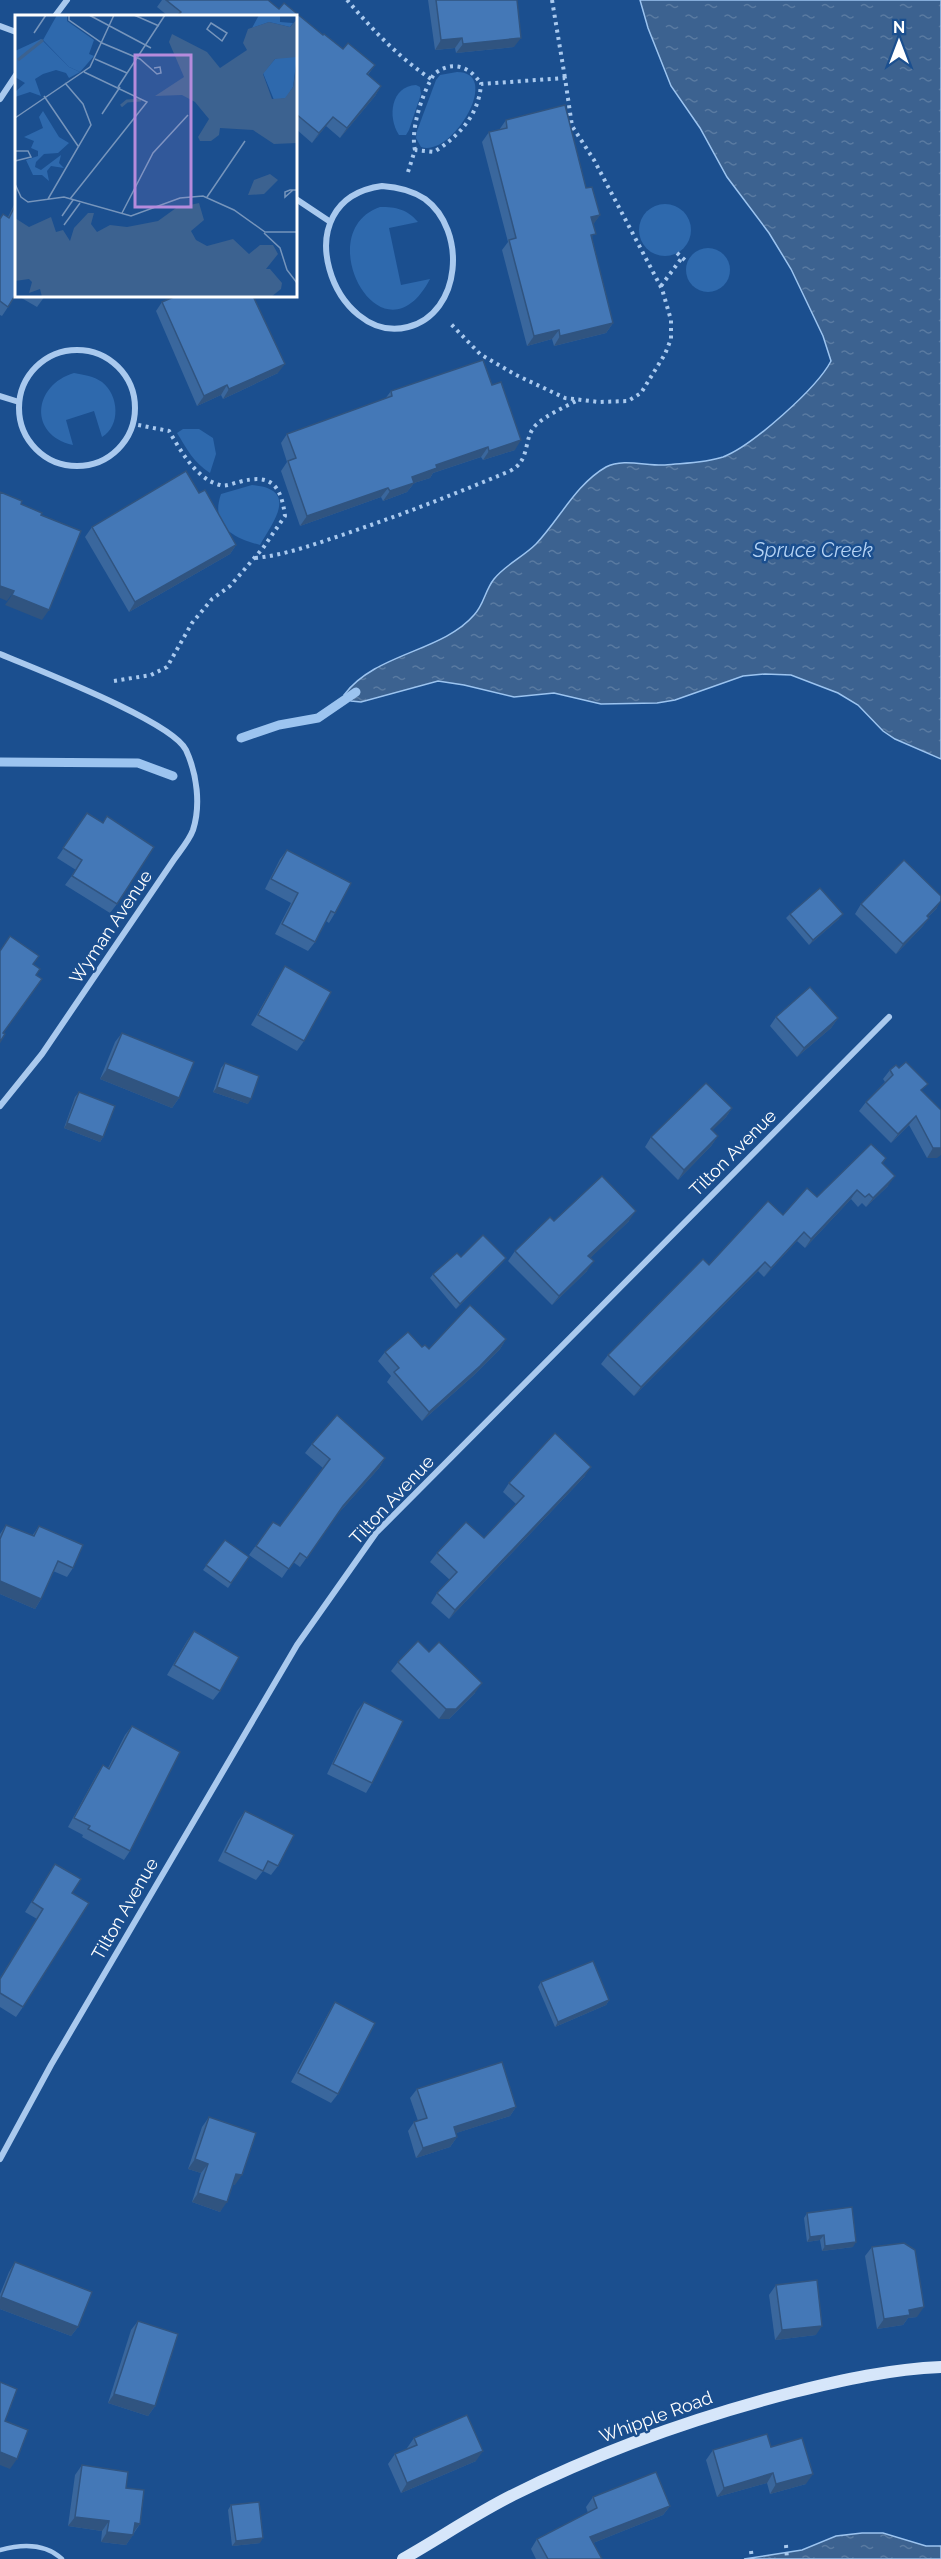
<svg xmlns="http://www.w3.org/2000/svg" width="941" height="2559" viewBox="0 0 941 2559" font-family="Raleway,sans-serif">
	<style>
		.green { fill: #2e69ad }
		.water { fill: url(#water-ripples); stroke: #9cc4f0; stroke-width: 1.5 }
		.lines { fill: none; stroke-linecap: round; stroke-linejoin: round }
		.stream { stroke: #9cc4f0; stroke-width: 9 }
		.path { stroke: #a9c9ee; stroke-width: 4; stroke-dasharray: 3 4.5; stroke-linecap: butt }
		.service { stroke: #a9c9ee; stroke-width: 4.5 }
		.minor { stroke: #a9c9ee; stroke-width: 6 }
		.secondary { stroke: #d6e6fa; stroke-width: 12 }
		.wall { fill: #3a679d }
		.shaded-wall { fill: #305480 }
		.building { fill: #4478b7; stroke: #305480; stroke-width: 1.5 }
		.labels { text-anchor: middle; stroke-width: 5; stroke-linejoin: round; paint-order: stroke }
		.street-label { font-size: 18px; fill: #fff; stroke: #1b4f8f }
		.water-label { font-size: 20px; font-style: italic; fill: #b5d3f5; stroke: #1b4f8f }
		.inset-river { fill: none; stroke: #3c6290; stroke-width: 3 }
		.inset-road { fill: none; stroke: #7695bc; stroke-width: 1.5 }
		.view { fill: #b68bdc; fill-opacity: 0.15; stroke: #b68bdc; stroke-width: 3 }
		.inset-edge { fill: none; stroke: #fff; stroke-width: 3 }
	</style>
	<defs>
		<pattern id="water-ripples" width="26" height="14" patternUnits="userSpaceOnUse" patternTransform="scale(1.5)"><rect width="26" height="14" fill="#3c6290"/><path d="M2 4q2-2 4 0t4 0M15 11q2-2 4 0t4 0" fill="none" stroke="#597aa1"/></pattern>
	</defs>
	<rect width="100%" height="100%" fill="#1b4f8f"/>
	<g class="green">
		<path d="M457,72C503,72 452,158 421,147L416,138L417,131L436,80L440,75Z"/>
		<path d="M416,85L420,87L421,94L409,130L406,135H399C387,117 391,86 416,85Z"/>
		<circle cx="665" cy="230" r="26"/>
		<path d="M380,207C396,207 407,209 418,222L389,228L401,285L430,279C382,370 308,232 380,207Z"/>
		<circle cx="708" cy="270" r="22"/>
		<path d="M74,373C85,375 93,376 102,382C119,395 121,426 102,437L94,411L66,420L73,445C28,435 33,385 74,373Z"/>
		<path d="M183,429H199L213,438L216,454L210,473C193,462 187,449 177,433Z"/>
		<path d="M252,485C300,489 273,522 260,545C233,538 210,526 221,494Z"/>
	</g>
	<g class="water">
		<path d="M640,0H941V759L895,739L883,731L858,705L838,693L791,675L765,674L743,676L675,700L657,703L601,704L554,693L514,697L464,685L438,681L361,702L351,701L344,695C375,653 442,652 474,615C484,605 485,590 494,579C505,565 523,557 536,544C559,520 576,484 606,467C623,458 646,466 665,465C684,463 705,463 723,457C752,446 817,388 831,361L823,336L791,269L769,233L727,177L700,128L671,86L648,28Z"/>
		<path d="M862,2533H883L926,2546H941V2559H744L802,2550L836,2536Z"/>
	</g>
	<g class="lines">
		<g class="stream">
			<path d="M241,738L279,725L318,718L356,692"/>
			<path d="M0,762L138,763L173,776"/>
		</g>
		<g class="path">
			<path d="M347,0C372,29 398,57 431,79"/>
			<path d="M552,0L565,78"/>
			<path d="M415,150C410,129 423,92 434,74C452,60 470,66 481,84"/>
			<path d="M408,172L415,150L434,152C459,136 479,115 481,84L565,78L572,126L594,160L662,289L671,320V339L665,354L641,393L628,401L599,402L565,398L516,375L480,354L449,322"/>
			<path d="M677,253L687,262"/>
			<path d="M661,286L681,259"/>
			<path d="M255,558C286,555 315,544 345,534C401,515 455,494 510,471C532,460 522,437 537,424C548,414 565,407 578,400"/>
			<path d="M114,681L151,675L167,667L192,623L212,599L230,586L263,548L285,516C281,485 271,473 239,482C233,483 226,487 220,485C196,479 181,451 169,431L133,424"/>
			<path d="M786,2545L787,2559"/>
			<path d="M751,2551L752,2559"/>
		</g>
		<path class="service" d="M0,2550C22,2544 45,2543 62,2559"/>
		<g class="minor">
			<path d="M55,16L67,0"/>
			<path d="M0,26L16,32"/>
			<path d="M0,99L16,75"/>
			<path d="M382,186C397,187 413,191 425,199C467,230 462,313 408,327C334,346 281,200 382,186Z"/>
			<path d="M296,199L329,221"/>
			<circle cx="77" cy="408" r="58"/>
			<path d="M0,396L19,402"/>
			<path d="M0,654C35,669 172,721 186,750C197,774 201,805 193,830C189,841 179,852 173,861L42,1054L0,1106"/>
			<path d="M0,2159L51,2065L297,1645L376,1533L889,1017"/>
		</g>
		<path class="secondary" d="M403,2559C440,2538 475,2514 513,2495C603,2450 697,2417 794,2392C842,2380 891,2369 941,2367"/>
	</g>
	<g class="wall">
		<path d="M162,0H268L279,9L284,3L323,35L324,34L343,49L348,43L375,65L368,75L381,86L375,96L340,138L326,126L312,143L296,129V16H168L157,7Z"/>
		<path d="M428,0H517L514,47L456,53L455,48L435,50Z"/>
		<path d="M506,120L586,188L600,215L593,224L592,240L613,323L606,333L554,346L552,339L527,346L502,250L508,242L482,142L489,132L499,130Z"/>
		<path d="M16,201V295L2,316L0,315V218L8,217Z"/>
		<path d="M18,296H45L37,307Z"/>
		<path d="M162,302L278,373L223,399L221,395L197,406L156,311Z"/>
		<path d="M391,391L515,450L483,460L481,457L433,473L430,478L414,483L407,492L383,501L381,497L300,526L281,471L287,462L281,443L287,434L385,399Z"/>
		<path d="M199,493L236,545L230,554L129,612L85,537L92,527Z"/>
		<path d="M87,813L117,904L110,913L65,885L76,870L57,858Z"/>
		<path d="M287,850L335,913L329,923L326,921L315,942L308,951L275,934L291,903L265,889L280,859Z"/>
		<path d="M861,904L937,908L928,917L929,918L922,927L896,954L855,914Z"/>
		<path d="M790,914L839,919L809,945L786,918Z"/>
		<path d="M285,966L304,1041L297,1051L251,1025L279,976Z"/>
		<path d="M776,1017L838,1018L831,1028L797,1057L770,1026Z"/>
		<path d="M122,1033L179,1098L172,1108L100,1079L115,1042Z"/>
		<path d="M225,1063L248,1104L213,1092L221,1068Z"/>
		<path d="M890,1070L922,1091L937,1158H927L909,1125L891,1143L859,1111L866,1102L885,1082L883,1079Z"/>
		<path d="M79,1092L103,1137L100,1142L64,1128L75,1097Z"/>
		<path d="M732,1108L726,1117L712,1130L718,1136L711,1146L678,1180L645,1147L651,1137Z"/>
		<path d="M886,1158L882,1164L888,1186L866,1207L862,1203L858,1207L851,1199L805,1248L797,1241L764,1277L758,1271L634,1396L601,1364L608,1355L709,1265L783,1215Z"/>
		<path d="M554,1221H629L590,1258L587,1271L552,1305L508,1261L515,1251Z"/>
		<path d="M461,1257L506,1258L502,1263L456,1309L430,1278L433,1274Z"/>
		<path d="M506,1339L500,1349L473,1376L422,1421L387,1382L391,1376L378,1361L385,1352L422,1347L429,1349Z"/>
		<path d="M312,1444L385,1458L379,1468L336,1516L300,1567L293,1562L282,1578L249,1555L273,1522L280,1526L323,1468L305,1453Z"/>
		<path d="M585,1476L449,1619L431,1603L437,1593L450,1580L430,1562L437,1553L484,1538L516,1504L503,1492L509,1483Z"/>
		<path d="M6,1525L32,1536L39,1526L73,1568L67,1577L53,1571L41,1599L35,1609L0,1594V1534Z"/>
		<path d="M225,1540L249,1557L228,1588L203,1570Z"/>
		<path d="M194,1631L220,1691L213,1700L167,1675L187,1641Z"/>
		<path d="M398,1662L475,1693L449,1719H439L391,1671Z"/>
		<path d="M364,1702L372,1783L366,1793L327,1774L357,1711Z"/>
		<path d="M132,1726L130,1851L124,1860L82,1837L83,1835L68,1827L97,1774L103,1765L108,1768L125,1735Z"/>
		<path d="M245,1811L278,1866L271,1875L263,1871L256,1880L218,1861L238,1821Z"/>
		<path d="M55,1864L72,1893L23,2007L16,2017L0,2007V1978L37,1919L25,1912Z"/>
		<path d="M541,1982L609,2000L606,2005L555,2027L538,1987Z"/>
		<path d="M335,2002L338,2094L331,2103L291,2082L329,2012Z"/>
		<path d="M417,2089L516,2107L510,2116L456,2133L457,2137L450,2147L416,2158L408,2131L414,2122L418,2121L410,2098Z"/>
		<path d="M209,2117L235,2185L233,2184L220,2212L192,2202L201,2173L188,2169L202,2127Z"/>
		<path d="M807,2213L853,2247L822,2251L820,2240L807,2242L804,2218Z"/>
		<path d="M872,2247L917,2317L908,2318L903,2325L877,2329L865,2256Z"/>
		<path d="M15,2262L78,2327L71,2336L0,2309V2294L9,2272Z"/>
		<path d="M776,2285L816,2335L775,2340L769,2295Z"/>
		<path d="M138,2321L155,2406L148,2416L108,2403L131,2330Z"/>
		<path d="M414,2438L476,2461L401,2493L388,2464L395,2454L408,2449L407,2448Z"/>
		<path d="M771,2447L806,2484L770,2494L767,2483L717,2497L706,2460L713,2450Z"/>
		<path d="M82,2465L126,2488L140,2524L126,2545L101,2542L102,2531L68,2526L75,2475Z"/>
		<path d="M593,2497L670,2506L663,2515L593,2543L602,2559H536L531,2549L537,2539L588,2513L586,2507Z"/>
		<path d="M231,2505L260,2543L232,2546L228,2510Z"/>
	</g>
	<g class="shaded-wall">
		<path d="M462,38L455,48L435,50L441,40Z"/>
		<path d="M521,38L514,47L456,53L463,44Z"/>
		<path d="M381,86L375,96L340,138L347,128Z"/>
		<path d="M333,117L326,126L312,143L319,133Z"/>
		<path d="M600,215L593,225L591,217Z"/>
		<path d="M613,323L606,333L554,346L560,336Z"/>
		<path d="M559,330L552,339L527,346L534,336Z"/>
		<path d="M285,364L278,373L223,399L229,389Z"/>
		<path d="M227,385L221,395L197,406L204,396Z"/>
		<path d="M521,440L515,450L483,460L489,451Z"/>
		<path d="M488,447L481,457L433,473L430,478L414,483L407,492L383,501L390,491L412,477L436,465Z"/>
		<path d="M388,488L381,497L300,526L307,516Z"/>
		<path d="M236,545L230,554L129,612L135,602Z"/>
		<path d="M0,586L14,591L7,601L0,598Z"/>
		<path d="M12,595L49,610L42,620L5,605Z"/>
		<path d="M941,901L937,908L920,925L927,916Z"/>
		<path d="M843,914L839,919L809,945L813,940Z"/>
		<path d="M929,918L922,927L896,954L903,944Z"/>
		<path d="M838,1018L831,1028L797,1057L804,1048Z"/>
		<path d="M107,1069L179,1098L172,1108L100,1079Z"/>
		<path d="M217,1087L251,1099L248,1104L213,1092Z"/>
		<path d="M732,1108L726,1117L704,1139L711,1129Z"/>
		<path d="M916,1116L909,1125L891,1143L898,1134Z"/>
		<path d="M67,1123L103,1137L100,1142L64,1128Z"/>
		<path d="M718,1136L711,1146L678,1180L684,1170Z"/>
		<path d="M933,1148H941V1155L937,1158H927Z"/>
		<path d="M895,1176L888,1186L866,1207L873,1198Z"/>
		<path d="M857,1190L851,1199L805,1248L811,1239Z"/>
		<path d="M636,1211L629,1221L582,1266L588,1256Z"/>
		<path d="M804,1232L797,1241L764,1277L771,1268Z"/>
		<path d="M506,1258L502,1263L456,1309L460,1304Z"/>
		<path d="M594,1261L587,1271L552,1305L559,1296Z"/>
		<path d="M765,1262L758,1271L634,1396L641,1387Z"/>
		<path d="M506,1339L500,1349L473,1376L422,1421L429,1412Z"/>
		<path d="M385,1458L379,1468L336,1516L343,1506Z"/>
		<path d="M591,1467L585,1476L449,1619L455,1610Z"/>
		<path d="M0,1581L41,1599L35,1609L0,1594Z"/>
		<path d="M482,1683L475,1693L449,1719H439L446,1709Z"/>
		<path d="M609,2000L606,2005L555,2027L558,2022Z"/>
		<path d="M516,2107L510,2116L447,2136L454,2127Z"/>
		<path d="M457,2137L450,2147L416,2158L423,2148Z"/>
		<path d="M195,2159L208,2164L201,2173L188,2169Z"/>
		<path d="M236,2174L242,2175L235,2185L230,2183Z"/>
		<path d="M198,2193L227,2202L220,2212L192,2202Z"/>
		<path d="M824,2235L820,2240L807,2242L810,2237Z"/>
		<path d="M856,2242L853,2247L822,2251L825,2246Z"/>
		<path d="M1,2297L78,2327L71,2336L0,2309V2299Z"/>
		<path d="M924,2307L917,2317L908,2318L903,2325L877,2329L884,2319L909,2310Z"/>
		<path d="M822,2326L816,2335L775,2340L782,2330Z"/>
		<path d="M114,2394L155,2406L148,2416L108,2403Z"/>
		<path d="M483,2451L476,2461L401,2493L407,2483Z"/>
		<path d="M0,2452L17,2459L10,2469L0,2465Z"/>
		<path d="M773,2473L767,2483L717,2497L724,2488Z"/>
		<path d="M813,2474L806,2484L770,2494L776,2484Z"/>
		<path d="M670,2506L663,2515L583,2547L590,2537Z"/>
		<path d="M75,2517L109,2521L102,2531L68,2526Z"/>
		<path d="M135,2523L140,2524L133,2533Z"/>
		<path d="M107,2532L133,2535L126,2545L101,2542Z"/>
		<path d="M263,2538L260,2543L232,2546L236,2541Z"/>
	</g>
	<g class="building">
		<path d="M166,0H268L279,9L284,3L323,35L324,34L343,49L348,43L375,65L367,74L381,86L347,128L333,117L319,133L296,114V16H177L181,12Z"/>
		<path d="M436,0H517L521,38L463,44L462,38L441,40Z"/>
		<path d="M565,105L586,188L592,187L600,215L591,217L596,234L591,235L613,323L560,336L559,330L534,336L509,240L516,238L489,132L507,128L506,120Z"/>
		<path d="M16,204V294L8,307L0,301V219L3,214L9,218Z"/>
		<path d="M176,296H253L285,364L229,389L227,385L204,396L162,302Z"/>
		<path d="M483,360L492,385L501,382L521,440L489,451L488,447L436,465L437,468L412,477L414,483L390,491L388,488L307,516L288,461L296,458L287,434L392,396L391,391Z"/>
		<path d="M186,471L199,493L205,490L236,545L135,602L92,527Z"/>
		<path d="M0,492L22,501L21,504L42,513L41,515L81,531L49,610L12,595L14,591L0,586Z"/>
		<path d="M87,813L103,823L107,816L154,847L117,904L72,876L82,860L63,848Z"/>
		<path d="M287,850L351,883L335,913L331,911L315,942L282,924L298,893L271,879Z"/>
		<path d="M904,860L941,896V901L927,916L929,918L903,944L861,904Z"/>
		<path d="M820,888L843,914L813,940L790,914Z"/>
		<path d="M10,936L39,956L33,964L40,969L36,975L42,979L3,1033L5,1034L0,1042V951Z"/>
		<path d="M285,966L331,992L304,1041L258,1015Z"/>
		<path d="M810,987L838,1018L804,1048L776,1017Z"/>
		<path d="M122,1033L194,1062L179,1098L107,1069Z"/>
		<path d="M906,1062L928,1084L921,1090L941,1110V1148H933L916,1116L898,1134L866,1102L893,1075L890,1070L896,1065L899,1068Z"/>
		<path d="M225,1063L259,1076L251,1099L217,1087Z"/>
		<path d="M706,1083L732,1108L711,1129L718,1136L684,1170L651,1137Z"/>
		<path d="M79,1092L115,1106L103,1137L67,1123Z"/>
		<path d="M871,1144L886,1158L882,1163L895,1176L873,1198L869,1194L865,1197L857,1190L811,1239L804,1232L771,1268L765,1262L641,1387L608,1355L703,1259L709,1265L768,1201L783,1215L807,1188L817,1197Z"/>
		<path d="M602,1176L636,1211L588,1256L594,1261L559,1296L515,1251L550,1217L554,1221Z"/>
		<path d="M483,1235L506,1258L460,1304L433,1274L457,1253L461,1257Z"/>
		<path d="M470,1305L506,1339L480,1366L429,1412L394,1372L399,1368L385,1352L408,1332L422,1347L425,1345L429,1349Z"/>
		<path d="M337,1415L385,1458L343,1506L307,1558L300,1553L289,1569L256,1546L273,1522L280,1526L330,1459L312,1444Z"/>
		<path d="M555,1433L591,1467L455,1610L437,1593L457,1572L437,1553L466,1522L484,1538L524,1496L509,1483Z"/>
		<path d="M6,1525L34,1536L39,1526L83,1545L73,1568L58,1561L41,1599L0,1581V1539Z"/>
		<path d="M225,1540L249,1557L231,1583L206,1565Z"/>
		<path d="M194,1631L239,1657L220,1691L174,1665Z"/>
		<path d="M418,1641L429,1652L439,1642L482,1683L456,1709H446L398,1662Z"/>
		<path d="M364,1702L403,1721L372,1783L333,1764Z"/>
		<path d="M132,1726L180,1752L130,1851L88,1829L90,1826L74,1818L103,1765L109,1769Z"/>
		<path d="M245,1811L294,1835L278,1866L268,1861L263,1871L225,1852Z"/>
		<path d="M55,1864L81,1879L72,1893L89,1903L23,2007L0,1993V1979L43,1909L32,1902Z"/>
		<path d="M593,1961L609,2000L558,2022L541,1982Z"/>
		<path d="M335,2002L375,2023L338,2094L298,2073Z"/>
		<path d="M502,2062L516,2107L454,2127L457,2137L423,2148L414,2122L427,2118L417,2089Z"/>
		<path d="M209,2117L256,2133L242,2175L236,2174L227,2202L198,2193L208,2164L195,2159Z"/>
		<path d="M852,2207L856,2242L825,2246L824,2235L810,2237L807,2213Z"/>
		<path d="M904,2243L915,2250L924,2307L909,2310L910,2315L884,2319L872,2247Z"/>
		<path d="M15,2262L92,2292L78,2327L1,2297Z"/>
		<path d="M817,2280L822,2326L782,2330L776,2285Z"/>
		<path d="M138,2321L178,2334L155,2406L114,2394Z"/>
		<path d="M0,2382L17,2389L5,2421L28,2430L17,2459L0,2452Z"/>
		<path d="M467,2415L483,2451L407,2483L395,2454L417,2445L414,2438Z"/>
		<path d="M767,2434L771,2447L802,2438L813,2474L776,2484L773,2473L724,2488L713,2450Z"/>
		<path d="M82,2465L128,2472L126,2488L144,2490L140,2524L135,2523L133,2535L107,2532L109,2521L75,2517Z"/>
		<path d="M656,2472L670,2506L590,2537L602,2559H548L537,2539L597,2508L593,2497Z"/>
		<path d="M259,2502L263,2538L236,2541L231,2505Z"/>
	</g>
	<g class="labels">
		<g class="street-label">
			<text transform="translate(111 927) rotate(-56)" y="6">Wyman Avenue</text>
			<text transform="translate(733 1153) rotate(-45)" y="6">Tilton Avenue</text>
			<text transform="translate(392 1500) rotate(-47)" y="6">Tilton Avenue</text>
			<text transform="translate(125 1909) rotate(-60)" y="6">Tilton Avenue</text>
			<text transform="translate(656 2417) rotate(-20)" y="6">Whipple Road</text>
		</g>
		<g class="water-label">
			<text x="813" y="557">Spruce Creek</text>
		</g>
	</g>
	<g transform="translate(15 15)">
		<rect width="282" height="282" fill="#1b4f8f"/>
		<path d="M42,0H52V6L79,25L74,39L79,41L65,57L54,52L28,25Z" fill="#2e69ad"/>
		<path d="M26,24L54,52L65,57L54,63L51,58L41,55L28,59L20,64L26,81L15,77L0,82V77L10,68L0,62V36ZM271,40L282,42L278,72L271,83L259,85L248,58L260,44ZM28,96L44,122L54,128L43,138L29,139L21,147L20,152L26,155L46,140L44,148L49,153L36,151L32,156L34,166L27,160H18L11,145L23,141V136L16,133L19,126L9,122L28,113L24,102Z" fill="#2e69ad"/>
		<path d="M244,0H265V7L278,8L275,12L254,7L237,13Z" fill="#2e69ad"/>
		<path d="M282,4V42L260,44L248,59L257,84L270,83L278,72L282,48V128L259,129L238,115L205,113L204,120L196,126H185L183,122L194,104L180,87L167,80L140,81L169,62L154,27L157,19L192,37L205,53L232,35L228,28L233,14L254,7L275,12ZM255,159L263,165L249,179L233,180L239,165ZM184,188L189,205L176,216L181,225L192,231L218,224L234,239L245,230H258L263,239L251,254H255L267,268L266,274L256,282H27L25,274L14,278L17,267L14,264L0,266V203L14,212L36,202L41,217L48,215L55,226L59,213L73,198H79L76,209L82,217L95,210L112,212L143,206L161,193Z" fill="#3c6290"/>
		<path class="inset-river" d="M3,45L28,25M106,91L112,86L126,85"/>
		<path class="inset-road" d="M54,0V5L87,28L125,44L142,59L146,58L145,52L139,53M74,0L136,33M119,0L144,11M196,8L212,18L207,26L192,14ZM19,18L31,0M80,44L112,58M103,72L150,0M29,81L63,131M87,99L105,72M0,103L75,52L99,0M0,136H13L16,142L0,146M0,169L6,182L13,187L49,182L116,201L165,183L188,181L219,195L250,217H282M278,175L270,182V177L275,175H282M192,182L230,126M33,184L76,110L68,89L50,68M55,184L132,87L69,57M107,198L138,138L173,100M47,201L58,185M49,210L65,188M249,218L265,233L272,255L282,268"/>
		<path class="view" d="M120,40H176V192H120Z"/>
		<rect width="282" height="282" class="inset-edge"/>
	</g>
	<g transform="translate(899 42)" stroke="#1b4f8f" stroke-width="4.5" paint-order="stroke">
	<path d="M0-4.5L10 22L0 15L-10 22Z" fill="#ffffff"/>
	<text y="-9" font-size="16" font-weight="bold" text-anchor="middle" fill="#ffffff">N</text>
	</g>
</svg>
